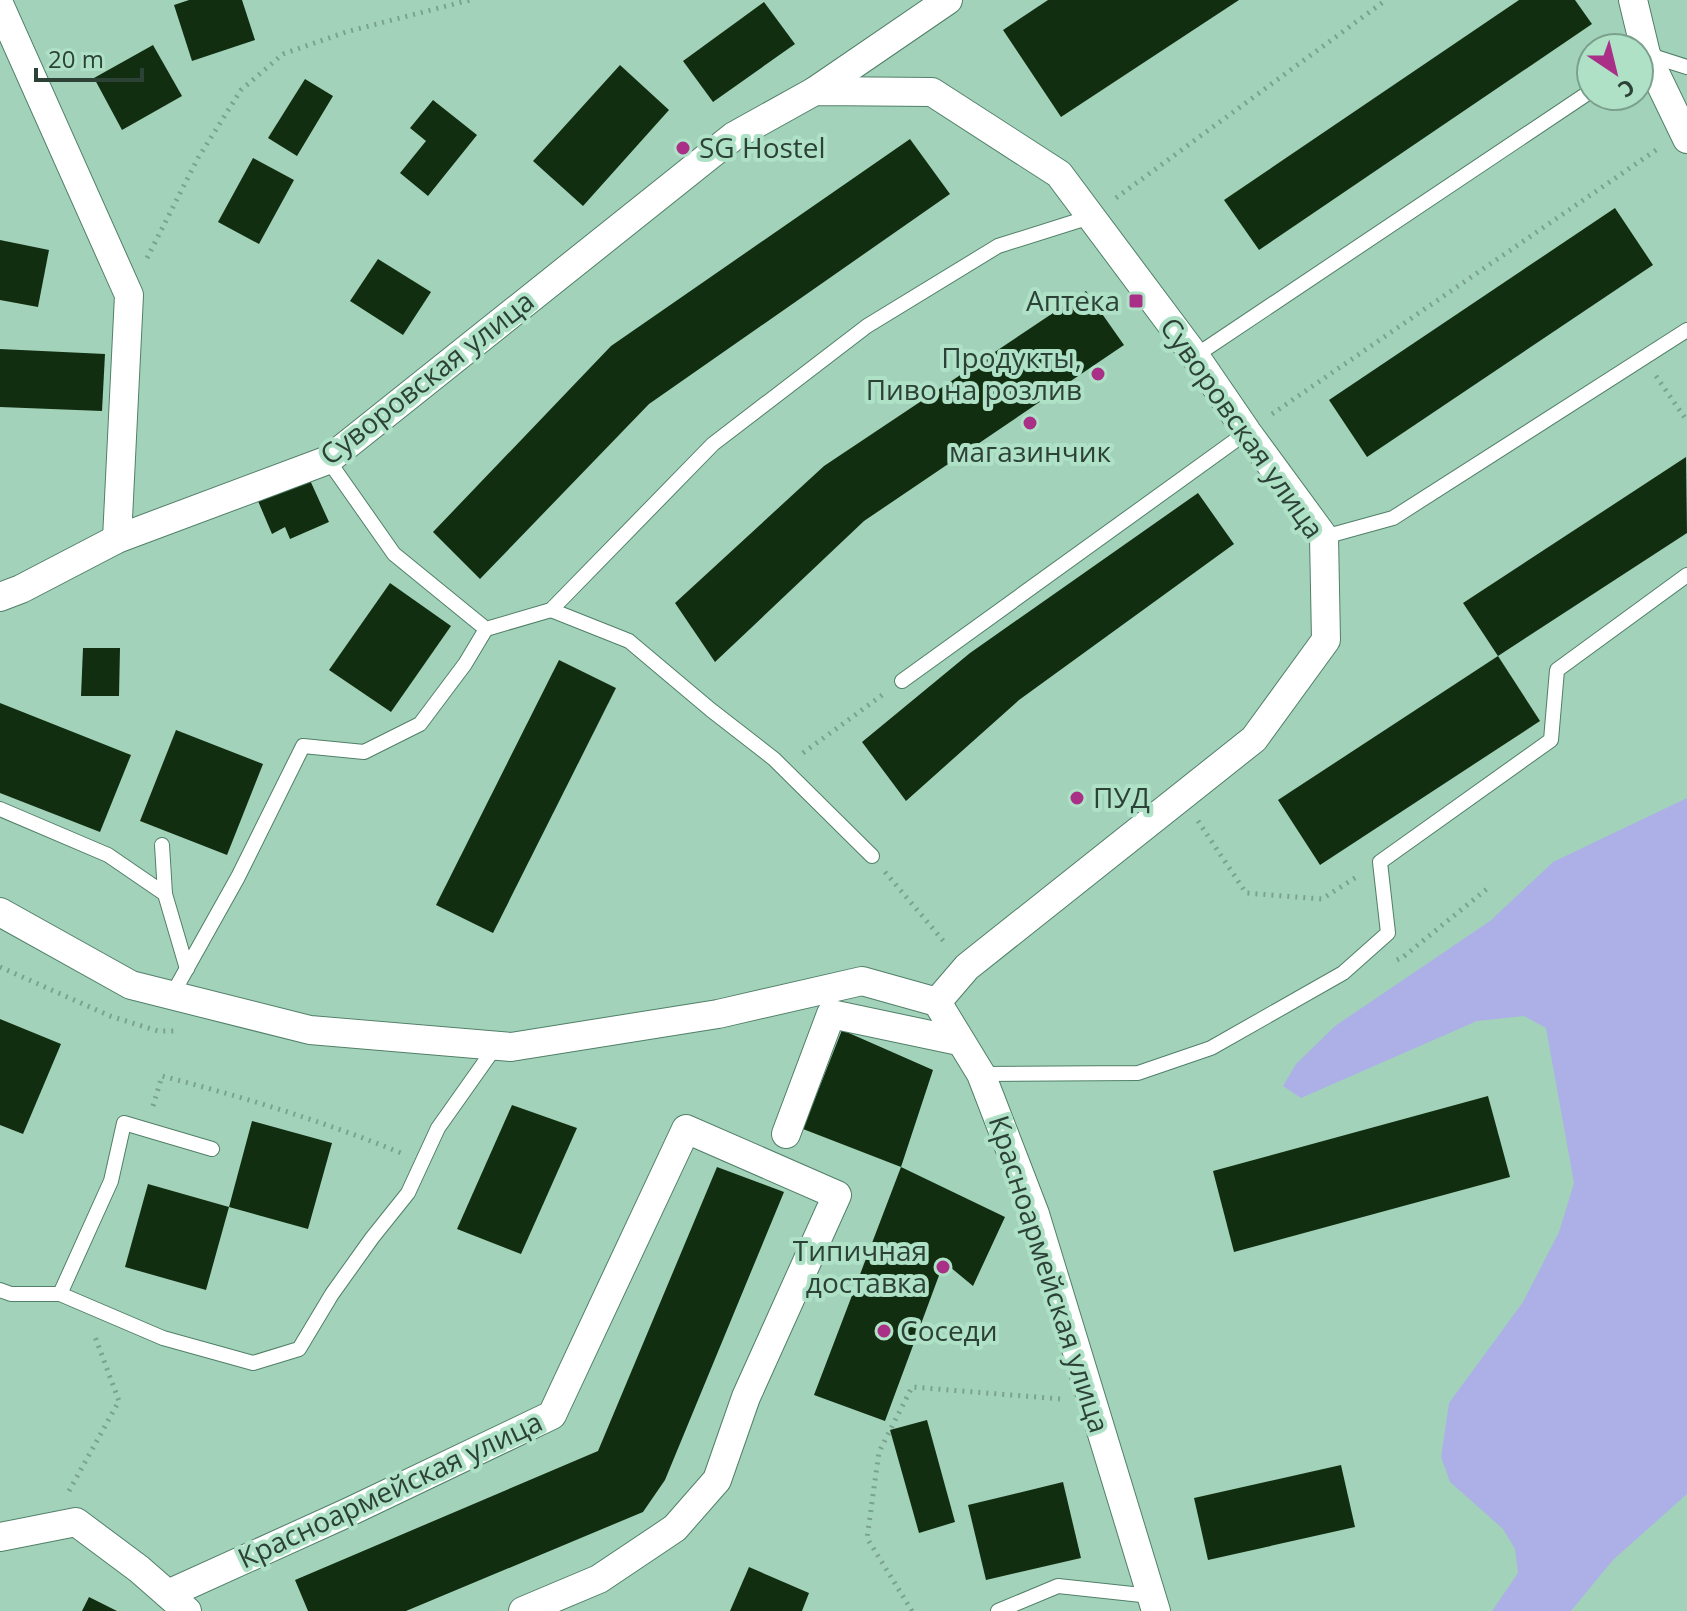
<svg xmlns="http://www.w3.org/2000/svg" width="1687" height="1611" viewBox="0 0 1687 1611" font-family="'Open Sans',sans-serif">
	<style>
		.green { fill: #adb0e6 }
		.building { fill: #122e10 }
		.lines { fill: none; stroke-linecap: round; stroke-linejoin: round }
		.service-casing { stroke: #517f68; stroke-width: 16 }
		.minor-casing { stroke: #517f68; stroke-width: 30 }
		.path { stroke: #7ba28e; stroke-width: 5; stroke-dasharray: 2 6; stroke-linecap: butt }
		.service { stroke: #fff; stroke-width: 14 }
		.minor { stroke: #fff; stroke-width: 28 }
		.poi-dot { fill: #a93086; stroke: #afe1c7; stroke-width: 3 }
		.labels { text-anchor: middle; stroke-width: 8; stroke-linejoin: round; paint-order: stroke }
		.poi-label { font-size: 28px; fill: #2d4237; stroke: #afe1c7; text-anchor: start }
		.street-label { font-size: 28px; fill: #2d4237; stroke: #afe1c7 }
	</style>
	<rect width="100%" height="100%" fill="#a2d3ba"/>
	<path class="green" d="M1687,798V1494L1613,1560L1571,1611H1492L1518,1573L1515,1549L1503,1529L1450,1482L1441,1457L1449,1403L1523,1302L1559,1232L1574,1183L1546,1028L1524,1016L1477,1021L1301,1098L1283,1086L1296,1064L1335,1026L1490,921L1553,862Z"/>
	<g class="building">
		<path d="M189,0H242L255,40L192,61L174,5Z"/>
		<path d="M1048,0H1239L1061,117L1003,30Z"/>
		<path d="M1519,0H1575L1592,24L1259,250L1224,200Z"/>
		<path d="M764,2L795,44L713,102L683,61Z"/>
		<path d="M153,45L182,96L122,130L94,78Z"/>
		<path d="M620,65L669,110L583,206L533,161Z"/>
		<path d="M305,79L333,96L297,156L268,138Z"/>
		<path d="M433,100L477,135L428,196L400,173L426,141L410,128Z"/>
		<path d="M910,139L950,194L649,404L480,579L433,532L611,346Z"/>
		<path d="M253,158L294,180L259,244L218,222Z"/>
		<path d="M1615,208L1653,265L1367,457L1329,400Z"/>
		<path d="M0,240L49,250L38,307L0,300Z"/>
		<path d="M378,259L431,292L403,335L350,301Z"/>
		<path d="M1086,291L1124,345L864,521L715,662L675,603L824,466Z"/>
		<path d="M0,349L105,354L102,411L0,407Z"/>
		<path d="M1686,457L1687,533L1498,656L1463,603Z"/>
		<path d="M309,478L329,522L290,539L285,527L272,534L258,501Z"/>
		<path d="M1198,493L1234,544L1019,700L906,801L862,742L970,653Z"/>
		<path d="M390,583L451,626L391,712L329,670Z"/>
		<path d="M83,648H120L119,696H81Z"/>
		<path d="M1498,656L1540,721L1320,865L1278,800Z"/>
		<path d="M559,660L616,688L493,933L436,905Z"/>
		<path d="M0,703L131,755L100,832L0,793Z"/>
		<path d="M176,730L263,764L227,855L140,821Z"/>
		<path d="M0,1019L61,1044L23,1134L0,1125Z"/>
		<path d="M842,1030L933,1070L901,1167L1005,1217L973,1286L944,1262L885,1421L814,1395L901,1167L803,1129Z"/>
		<path d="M1488,1096L1510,1177L1234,1252L1213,1171Z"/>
		<path d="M512,1105L577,1128L521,1254L457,1229Z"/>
		<path d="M252,1121L332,1143L308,1229L229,1207Z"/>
		<path d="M717,1167L784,1192L665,1480L643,1512L406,1611H308L295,1580L598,1451Z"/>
		<path d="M148,1184L229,1207L206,1290L125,1267Z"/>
		<path d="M927,1420L955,1522L919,1533L890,1430Z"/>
		<path d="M1341,1465L1355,1527L1208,1560L1194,1498Z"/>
		<path d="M1063,1482L1081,1558L986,1580L968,1505Z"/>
		<path d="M749,1567L809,1593L802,1611H730Z"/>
		<path d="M89,1597L117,1611H82Z"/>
	</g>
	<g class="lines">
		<g class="service-casing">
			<g id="service">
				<path d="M1646,54L1687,67"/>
				<path d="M1195,356L1591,91"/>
				<path d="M328,460L394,554L486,629L551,610L713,444L867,326L998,246L1090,217"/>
				<path d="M1324,537L1393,518L1687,330"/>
				<path d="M551,610L629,641L711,710L774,759L872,856"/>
				<path d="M902,681L1247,432"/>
				<path d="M0,809L108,855L165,894L187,969"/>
				<path d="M162,845L165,894"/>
				<path d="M172,995L238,877L303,746L364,752L420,724L465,664L486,629"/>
				<path d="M981,1074L1138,1073L1211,1048L1343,973L1388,933L1380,862L1551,740L1557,670L1687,575"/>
				<path d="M212,1149L124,1123L111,1181L60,1294L163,1338L253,1363L299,1349L332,1294L372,1238L408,1193L438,1128L496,1046"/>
				<path d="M0,1290L11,1294H60"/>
				<path d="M998,1611L1058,1586L1151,1596"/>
			</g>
		</g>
		<g class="minor-casing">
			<g id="minor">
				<path d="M1633,0L1646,54L1687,139"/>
				<path d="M0,6L129,295L117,539"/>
				<path d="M815,91L948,0"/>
				<path d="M0,597L21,589L117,539L328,460L734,136L815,91L932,92L1059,174L1195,356L1247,432L1324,537L1326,640L1254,739L967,967L937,1002"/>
				<path d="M0,912L131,985L310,1030L511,1047L718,1014L862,981L937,1002L981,1074L1035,1214L1156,1611"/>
				<path d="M786,1134L831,1014L959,1041"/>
				<path d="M0,1537L76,1522L139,1569L187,1611"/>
				<path d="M168,1594L349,1512L552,1415L686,1129L837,1195L746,1397L717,1480L675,1528L599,1579L523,1611"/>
			</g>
		</g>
		<g class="path">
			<path d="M1116,198L1386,0"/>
			<path d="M147,258L198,158L241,90L283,54L346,32L470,0"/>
			<path d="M1656,376L1687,421"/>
			<path d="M1272,414L1659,148"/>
			<path d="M803,753L885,693"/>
			<path d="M1198,821L1246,893L1322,899L1358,876"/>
			<path d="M885,872L946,944"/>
			<path d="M1397,960L1403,957L1488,888"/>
			<path d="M0,967L110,1016L158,1031H178"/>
			<path d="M153,1106L162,1076C243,1097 323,1121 401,1153"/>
			<path d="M69,1491L119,1401L94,1334"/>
			<path d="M912,1611L867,1538L879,1452L912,1387L1061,1399"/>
		</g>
		<use href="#service" class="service"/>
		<use href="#minor" class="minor"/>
	</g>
	<g class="poi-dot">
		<circle cx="683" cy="148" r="8"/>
		<rect x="1128" y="293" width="16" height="16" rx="4"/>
		<circle cx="1098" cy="374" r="8"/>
		<circle cx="1030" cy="423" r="8"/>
		<circle cx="1077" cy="798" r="8"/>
		<circle cx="943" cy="1267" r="8"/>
		<circle cx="884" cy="1331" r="8"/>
	</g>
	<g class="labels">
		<g class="poi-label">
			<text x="699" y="158">SG Hostel</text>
			<text x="1120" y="311" text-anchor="end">Аптека</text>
			<text x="1082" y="368" text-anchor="end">Продукты,<tspan x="1082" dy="32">Пиво на розлив</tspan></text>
			<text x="1030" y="462" text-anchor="middle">магазинчик</text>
			<text x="1093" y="808">ПУД</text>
			<text x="927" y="1261" text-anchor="end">Типичная<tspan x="927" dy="32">доставка</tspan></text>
			<text x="900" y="1341">Соседи</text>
		</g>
		<g class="street-label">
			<text transform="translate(427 378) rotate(-38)" y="10">Суворовская улица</text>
			<text transform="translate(1242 428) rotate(55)" y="10">Суворовская улица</text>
			<text transform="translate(1049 1274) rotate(72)" y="10">Красноармейская улица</text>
			<text transform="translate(390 1490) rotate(-25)" y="10">Красноармейская улица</text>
		</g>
	</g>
	<g transform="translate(1615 72) rotate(145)"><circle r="38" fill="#afe1c7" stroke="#7ba18d" stroke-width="2"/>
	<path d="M0-6L14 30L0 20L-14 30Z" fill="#a93086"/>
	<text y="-12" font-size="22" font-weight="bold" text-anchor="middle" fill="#2d4237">С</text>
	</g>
	<path d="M36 68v12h106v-12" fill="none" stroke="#2d4237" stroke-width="4"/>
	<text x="48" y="68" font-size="24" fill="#2d4237" stroke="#afe1c7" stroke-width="6" paint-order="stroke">20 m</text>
</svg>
